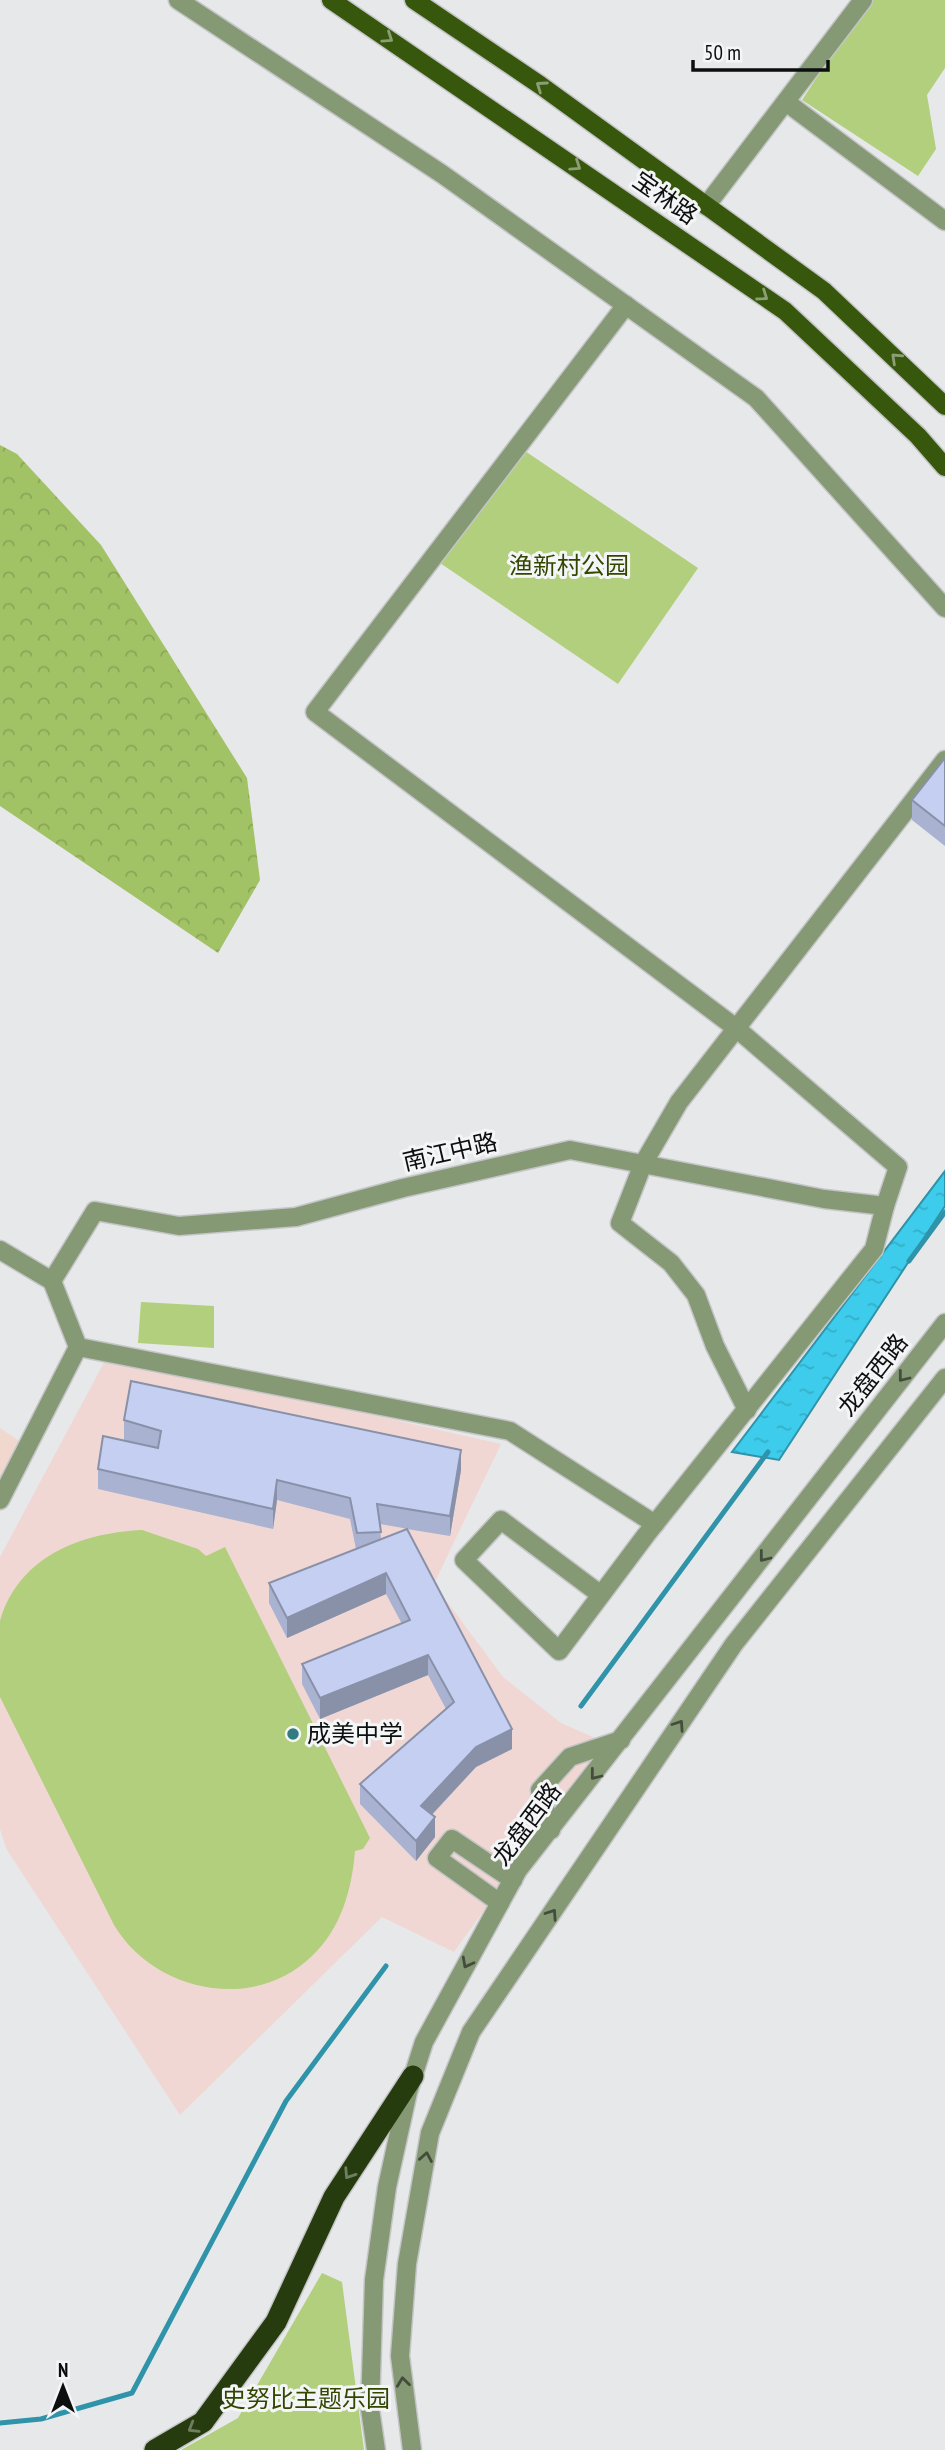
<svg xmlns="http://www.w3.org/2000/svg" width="945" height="2450" viewBox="0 0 945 2450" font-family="'PT Sans Narrow','Noto Sans SC',sans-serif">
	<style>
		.commercial { fill: #f0d8ce }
		.education { fill: #f1d7d3 }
		.forest { fill: url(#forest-crowns) }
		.park { fill: #b1cf7c }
		.water { fill: url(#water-ripples); stroke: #2f93a9; stroke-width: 2 }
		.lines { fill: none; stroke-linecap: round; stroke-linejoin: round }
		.stream { stroke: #2f93a9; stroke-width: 5 }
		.minor-casing { stroke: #c4c5c7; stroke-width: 21 }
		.major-casing { stroke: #c4c5c7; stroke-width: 21 }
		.highway-casing { stroke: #c4c5c7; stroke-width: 24 }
		.minor { stroke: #869975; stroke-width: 18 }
		.major { stroke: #37570c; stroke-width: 18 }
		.highway { stroke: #273c0e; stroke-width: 21 }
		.wall { fill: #a9b2d0; fill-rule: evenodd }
		.shaded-wall { fill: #8991a9 }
		.building { fill: #c4cff2; stroke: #8991a9; stroke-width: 2 }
		.oneway { stroke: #8c9e76 }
		.oneway2 { stroke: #434d3c }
		.oneway3 { stroke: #6f7d60 }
		.poi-dot { fill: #327b7e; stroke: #f4f5f7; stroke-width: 2.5 }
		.labels { text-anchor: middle; stroke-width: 6; stroke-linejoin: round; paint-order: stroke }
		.street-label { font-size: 24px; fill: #0d0e0e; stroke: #f4f5f7 }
		.park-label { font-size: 24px; fill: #334600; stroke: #f4f5f7 }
		.poi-label { font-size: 24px; fill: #0d0e0e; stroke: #f4f5f7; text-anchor: start }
	</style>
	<defs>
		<pattern id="forest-crowns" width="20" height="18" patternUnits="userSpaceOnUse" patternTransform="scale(1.75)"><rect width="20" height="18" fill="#a2c266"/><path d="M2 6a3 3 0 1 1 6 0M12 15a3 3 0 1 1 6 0" fill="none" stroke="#8aa657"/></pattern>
		<pattern id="water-ripples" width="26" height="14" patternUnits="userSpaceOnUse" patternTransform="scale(1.75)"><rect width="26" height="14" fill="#3dcceb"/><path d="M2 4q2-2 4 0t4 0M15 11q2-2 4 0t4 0" fill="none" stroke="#34aec8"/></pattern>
	</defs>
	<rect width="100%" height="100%" fill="#e7e8ea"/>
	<path class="commercial" d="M0,1428L22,1443L0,1479Z"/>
	<path class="education" d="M108,1355L501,1444L434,1584L503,1677L561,1723L611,1745L541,1831L454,1952L382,1917L180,2115L7,1850L0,1829V1557Z"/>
	<path class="forest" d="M0,445L17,454L101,545L247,778L260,880L218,953L0,806Z"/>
	<g class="park">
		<path d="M868,0H945V68L927,95L936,149L918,176L802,100Z"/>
		<path d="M519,447L698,568L618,684L440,563Z"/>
		<path d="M141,1302L214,1306V1348L138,1343Z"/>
		<path d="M142,1530L198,1549L206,1556L225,1547L370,1838L363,1849L355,1851C352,1889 341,1929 312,1956C254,2013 154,1992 114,1925L0,1697V1621C19,1556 81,1533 142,1530Z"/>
		<path d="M322,2273L342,2282L364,2450H181L238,2418Z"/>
	</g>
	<path class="water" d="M945,1171V1206L779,1460L732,1452Z"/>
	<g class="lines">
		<g class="stream">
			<path d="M909,1261L945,1212"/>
			<path d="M581,1706L768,1452"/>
			<path d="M0,2423L41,2419L132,2393L286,2101L386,1966"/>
		</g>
		<g class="minor-casing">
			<g id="minor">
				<path d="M178,0L442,174L756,398L945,608"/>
				<path d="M786,102L945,221"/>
				<path d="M706,206L863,0"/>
				<path d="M0,1250L52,1281"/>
				<path d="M78,1347L510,1431L655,1524"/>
				<path d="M747,1410L715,1346L696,1295L671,1263L620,1223L643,1164L679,1102L945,760"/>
				<path d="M0,1500L78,1347L52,1281L95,1211L179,1226L296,1217L403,1188L570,1150L824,1199L885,1206L898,1167L736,1028L315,712L626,305"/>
				<path d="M601,1595L501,1520L464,1560L559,1651L646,1535L874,1249L885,1206"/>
				<path d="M551,1830L540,1790L570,1757L621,1740"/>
				<path d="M500,1903L437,1858L452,1839L513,1880"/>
				<path d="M376,2450L370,2409L374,2280L387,2187L408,2092L424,2042L518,1870L945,1323"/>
				<path d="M412,2450L400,2356L407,2264L430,2133L471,2032L734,1644L945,1378"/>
			</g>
		</g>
		<g class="major-casing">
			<g id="major">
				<path d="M331,0L785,311L918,436L945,467"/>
				<path d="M414,0L540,85L824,291L945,406"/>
			</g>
		</g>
		<g class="highway-casing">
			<path id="highway" d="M155,2450L203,2422L276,2322L334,2197L413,2076"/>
		</g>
		<use href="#minor" class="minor"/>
		<use href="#major" class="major"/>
		<use href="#highway" class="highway"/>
	</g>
	<g class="wall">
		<path d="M945,758V846L912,820V800Z"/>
		<path d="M124,1420L461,1470L450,1536L407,1529L512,1749L476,1767L432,1815L435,1837L416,1861L360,1804V1784L446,1709L428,1675L320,1719L302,1684V1664L402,1624L386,1594L287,1638L269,1603V1583L356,1549L350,1519L277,1500L273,1529L98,1489V1469L132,1442L124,1440ZM380,1524L403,1528L406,1529L381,1539Z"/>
	</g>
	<g class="shaded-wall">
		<path d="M461,1450V1470L450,1536V1516Z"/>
		<path d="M277,1480V1500L273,1529V1509Z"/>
		<path d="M386,1573V1594L287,1638V1618Z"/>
		<path d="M428,1655V1675L320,1719V1698Z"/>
		<path d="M512,1729V1749L476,1767L421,1826V1806L476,1747Z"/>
		<path d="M435,1817V1837L416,1861V1841Z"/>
	</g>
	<g class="building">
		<path d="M945,758V826L912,800Z"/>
		<path d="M131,1381L461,1450L450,1516L377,1504L381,1532L357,1533L350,1498L277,1480L273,1509L98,1469L103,1436L158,1448L161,1431L124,1420Z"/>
		<path d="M407,1529L512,1729L476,1747L421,1806L435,1817L416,1841L360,1784L454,1702L428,1655L320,1698L302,1664L410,1620L386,1573L287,1618L269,1583Z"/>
	</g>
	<defs><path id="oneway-chevron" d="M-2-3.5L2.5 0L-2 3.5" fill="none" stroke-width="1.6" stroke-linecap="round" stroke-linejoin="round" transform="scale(1.75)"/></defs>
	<g class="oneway">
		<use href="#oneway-chevron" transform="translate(388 38) rotate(34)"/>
		<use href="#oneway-chevron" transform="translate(541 86) rotate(-145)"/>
		<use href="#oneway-chevron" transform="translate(576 166) rotate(34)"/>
		<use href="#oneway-chevron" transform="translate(763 296) rotate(35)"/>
		<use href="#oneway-chevron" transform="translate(896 358) rotate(-137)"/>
	</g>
	<g class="oneway2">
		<use href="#oneway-chevron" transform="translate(903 1377) rotate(128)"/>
		<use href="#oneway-chevron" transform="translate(764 1557) rotate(128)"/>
		<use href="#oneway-chevron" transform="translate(679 1725) rotate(-56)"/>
		<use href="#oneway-chevron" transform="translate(595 1775) rotate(128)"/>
		<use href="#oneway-chevron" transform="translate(552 1914) rotate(-56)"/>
		<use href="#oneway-chevron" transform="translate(467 1963) rotate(118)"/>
		<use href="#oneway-chevron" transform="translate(426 2157) rotate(-80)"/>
		<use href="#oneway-chevron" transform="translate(403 2382) rotate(-97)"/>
	</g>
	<g class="oneway3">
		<use href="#oneway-chevron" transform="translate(349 2174) rotate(123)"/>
		<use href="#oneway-chevron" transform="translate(193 2428) rotate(149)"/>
	</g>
	<circle class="poi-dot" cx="293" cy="1734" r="7"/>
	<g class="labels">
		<g class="street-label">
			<text transform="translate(665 198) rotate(35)" y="8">宝林路</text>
			<text transform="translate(450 1152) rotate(-13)" y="8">南江中路</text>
			<text transform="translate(873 1375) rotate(-52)" y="8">龙盘西路</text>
			<text transform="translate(527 1824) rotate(-53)" y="8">龙盘西路</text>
		</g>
		<g class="park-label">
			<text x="569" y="574">渔新村公园</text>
			<text x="306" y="2407">史努比主题乐园</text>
		</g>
		<g class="poi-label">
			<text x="307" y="1742">成美中学</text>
		</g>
	</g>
	<g transform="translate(63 2387)" stroke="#f4f5f7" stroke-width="5" paint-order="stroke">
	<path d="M0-5L12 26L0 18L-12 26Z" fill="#0d0e0e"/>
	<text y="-10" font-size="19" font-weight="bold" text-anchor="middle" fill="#0d0e0e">N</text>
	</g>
	<path d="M693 60v10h135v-10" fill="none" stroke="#0d0e0e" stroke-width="3.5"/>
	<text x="704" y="60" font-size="21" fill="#0d0e0e" stroke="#f4f5f7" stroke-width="5" paint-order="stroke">50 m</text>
</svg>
